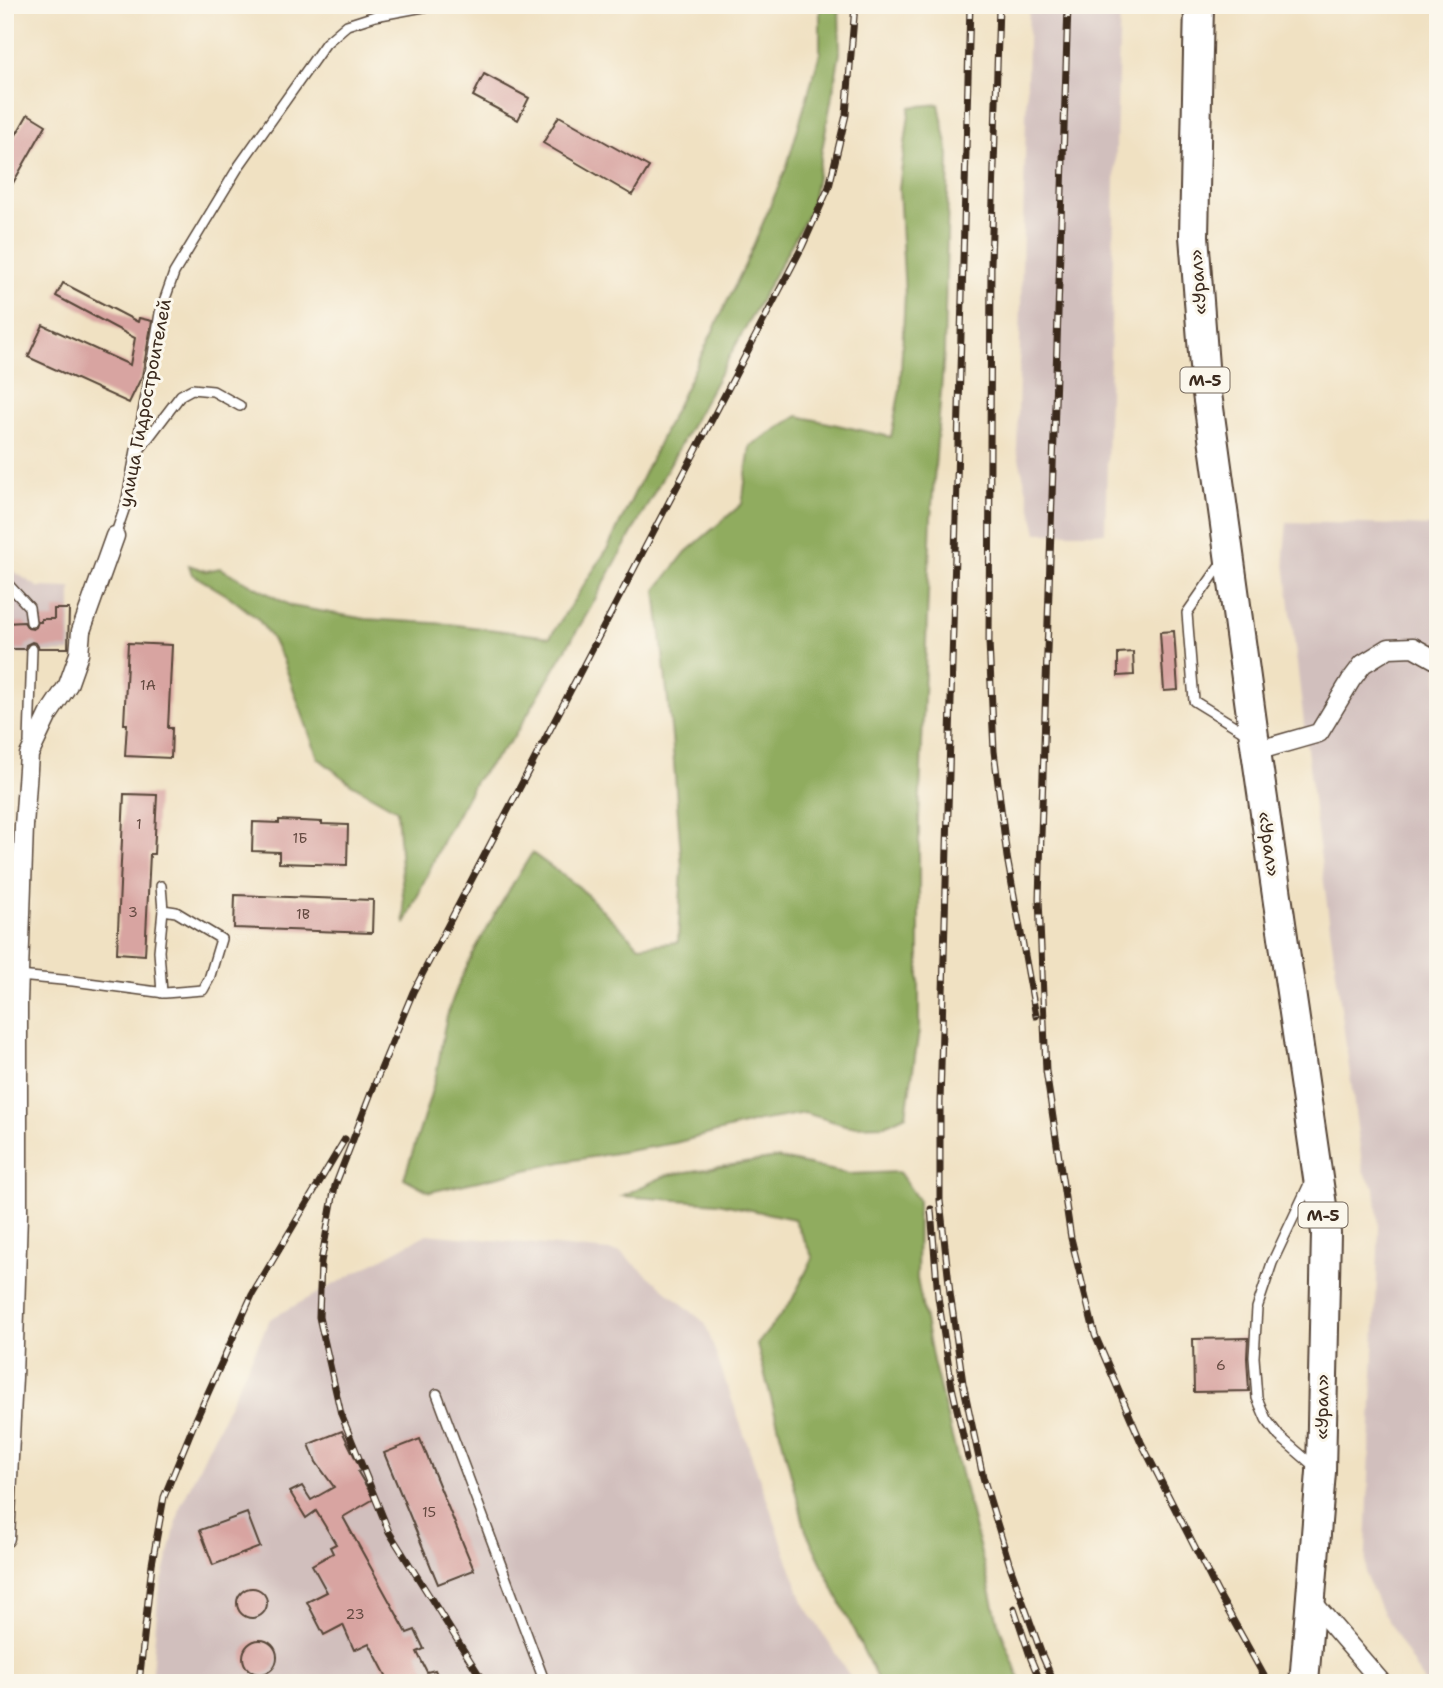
<svg xmlns="http://www.w3.org/2000/svg" width="1443" height="1688" viewBox="0 0 1443 1688" font-family="'Shantell Sans',sans-serif">
	<style>
		.industrial { fill: #d1bfbd }
		.forest { fill: #90ac5f; stroke: #666b3e; stroke-width: 2 }
		.building { fill: #d8a4a1 }
		.lines { fill: none; stroke-linecap: round; stroke-linejoin: round }
		.service-casing { stroke: #564537; stroke-width: 12 }
		.minor-casing { stroke: #564537; stroke-width: 21 }
		.trunk-casing { stroke: #564537; stroke-width: 32 }
		.service { stroke: #fff; stroke-width: 9 }
		.minor { stroke: #fff; stroke-width: 18 }
		.trunk { stroke: #fff; stroke-width: 28 }
		.rail-casing { stroke: #3b2a1e; stroke-width: 7 }
		.rail { stroke: #fbf7ec; stroke-width: 4.5; stroke-dasharray: 13; stroke-linecap: butt }
		.labels { text-anchor: middle; stroke-width: 6; stroke-linejoin: round; paint-order: stroke }
		.number-label { font-size: 14px; fill: #62483f }
		.shield { fill: #fbf7ec; stroke: #75685c; stroke-width: 2 }
		.shield-label { font-size: 16px; font-weight: bold; fill: #3b2a1e }
		.street-label { font-size: 18px; fill: #3b2a1e; stroke: #fbf7ec }
	</style>
	<rect width="100%" height="100%" fill="#fbf7ec"/>
	<filter id="ink" filterUnits="userSpaceOnUse"><feTurbulence type="fractalNoise" baseFrequency=".0143" numOctaves="2"/><feDisplacementMap in="SourceGraphic" scale="14" xChannelSelector="R" yChannelSelector="G"/><feConvolveMatrix kernelMatrix="1 2 1 2 8 2 1 2 1" color-interpolation-filters="sRGB"/></filter>
	<filter id="wash" filterUnits="userSpaceOnUse"><feTurbulence type="fractalNoise" baseFrequency=".00686" numOctaves="4" result="noise"/><feDisplacementMap in="SourceGraphic" scale="28" xChannelSelector="R" yChannelSelector="G"/><feGaussianBlur stdDeviation="1.57" result="paint"/><feColorMatrix in="noise" values="0 0 0 0 0 0 0 0 0 0 0 0 0 0 0 0 0 1.4 0 .05"/><feComposite in="paint" operator="in"/></filter>
	<g filter="url(#wash)">
		<rect width="100%" height="100%" fill="#f0e1c2"/>
		<g class="industrial">
			<path d="M1029,5H1120L1105,533H1037L1017,450Z"/>
			<path d="M1287,522L1438,526V1683H1424L1381,1609L1365,1574L1379,1227L1375,1189L1363,1171L1314,808L1284,554Z"/>
			<path d="M5,566L38,587L71,588V652L8,654L5,657Z"/>
			<path d="M5,807L10,825V967L5,968Z"/>
			<path d="M427,1234L620,1252L705,1323L803,1602L854,1683H151L158,1598L181,1505L270,1319Z"/>
		</g>
		<g class="forest">
			<path d="M820,5H839L840,53L811,209L588,612L514,737L476,780L442,842L405,924L397,810L351,784L318,758L283,660L272,639L258,619L230,597L192,574L189,565L206,571L220,568L291,606L366,619L449,624L550,637L608,548L745,265L786,169L820,53Z"/>
			<path d="M939,104L949,155L944,352L931,518L919,819V1031L906,1115L885,1125L848,1126L805,1113L759,1121L675,1143L562,1162L430,1192L404,1178C416,1142 428,1107 437,1071C441,1052 442,1032 448,1013C465,959 502,902 532,853L579,887L639,946L678,942L682,868L672,737L656,590L686,552L742,504L750,446L798,416L891,437L900,389L905,294L899,188L910,107Z"/>
			<path d="M777,1158L849,1174L899,1172L918,1200L917,1279L933,1361L998,1622L1021,1683H879L806,1531L757,1345L792,1300L813,1258L794,1219L718,1203L622,1196L667,1175Z"/>
		</g>
		<g id="blocks">
			<g class="building">
				<path d="M484,74L529,98L518,120L473,96Z"/>
				<path d="M28,114L46,125L5,197V154Z"/>
				<path d="M559,116L649,167L632,195L543,143Z"/>
				<path d="M63,283L138,322L139,318L152,321L142,376L129,403L28,357L43,325L130,365L135,338L56,296Z"/>
				<path d="M54,609H69L68,648H39L36,643L32,642L26,645L25,649H5V623L24,622L28,628L33,629L36,627L38,622H41V619H54Z"/>
				<path d="M1174,631L1178,690L1164,691L1160,632Z"/>
				<path d="M128,643L172,645L168,728H172L171,758L125,756L127,724H124Z"/>
				<path d="M1133,652L1134,675L1118,676V653Z"/>
				<path d="M124,794L157,795L154,854H150L145,955L117,953Z"/>
				<path d="M279,820L322,822V824L348,825L347,865L279,863V852L252,851L253,822L279,823Z"/>
				<path d="M235,895L373,900L372,933L234,928Z"/>
				<path d="M1248,1338L1247,1358L1249,1391L1194,1392L1193,1339Z"/>
				<path d="M342,1431L361,1470L358,1472L374,1499L343,1517L407,1633L415,1630L424,1649L417,1652L427,1672L435,1670L441,1683H390L369,1643L354,1650L343,1625L324,1635L307,1602L327,1592L312,1565L333,1553L330,1547L336,1544L316,1511L306,1518L290,1492L302,1486L311,1500L334,1487L316,1462L309,1444Z"/>
				<path d="M420,1439L474,1570L438,1584L384,1453Z"/>
				<path d="M247,1513L260,1547L213,1565L200,1530Z"/>
				<circle cx="252" cy="1603" r="15"/>
				<circle cx="260" cy="1657" r="17"/>
			</g>
		</g>
	</g>
	<g filter="url(#ink)">
		<use href="#blocks" fill-opacity="0" stroke="#564537" stroke-width="2"/>
		<g class="lines">
			<g class="service-casing">
				<g id="service">
					<path d="M136,454L181,395L192,389L213,391L240,406"/>
					<path d="M115,536L126,504L148,385L160,313L174,273L239,166L326,43L347,25L375,16L434,5"/>
					<path d="M1224,560L1187,613L1194,701L1246,733"/>
					<path d="M5,581L29,607L31,622"/>
					<path d="M29,742L32,649"/>
					<path d="M19,976L73,981L165,993L203,990L209,979L221,939L176,912L163,910L161,886"/>
					<path d="M162,993L159,951L163,910"/>
					<path d="M1310,1182L1272,1263L1257,1308L1254,1357L1257,1398L1266,1419L1279,1436L1315,1467"/>
					<path d="M437,1394L545,1683"/>
				</g>
			</g>
			<g class="minor-casing">
				<g id="minor">
					<path d="M1256,751L1319,733L1351,680L1363,664L1389,648L1413,647L1438,661"/>
					<path d="M5,1538L13,1377L18,1214V1002L24,826L29,755L48,715L68,685L79,654L81,631L115,536"/>
					<path d="M1310,1599L1382,1683"/>
				</g>
			</g>
			<g class="trunk-casing">
				<path id="trunk" d="M1199,5L1194,236L1205,379L1256,751L1326,1233L1321,1472L1304,1683"/>
			</g>
			<use href="#service" class="service"/>
			<use href="#minor" class="minor"/>
			<use href="#trunk" class="trunk"/>
			<g class="rail-casing">
				<g id="rail">
					<path d="M970,5L940,1103V1200L950,1293L963,1383L983,1477L1010,1566L1042,1655L1054,1683"/>
					<path d="M999,5L991,264L989,641L994,751L1007,857L1036,1016"/>
					<path d="M1068,5L1039,898L1046,1071L1071,1238L1095,1335L1141,1442L1218,1593L1268,1683"/>
					<path d="M931,1209L938,1297L952,1387L968,1458"/>
					<path d="M1014,1608L1031,1659L1041,1683"/>
					<path d="M139,1683L152,1564L164,1497L194,1424L252,1295L345,1139"/>
					<path d="M488,1683L478,1673L389,1532L341,1414L319,1317L321,1262L335,1186L371,1093L413,992L802,247L829,187L846,115L855,5"/>
				</g>
			</g>
			<use href="#rail" class="rail"/>
		</g>
	</g>
	<g class="labels">
		<g class="number-label">
			<text x="148" y="690">1А</text>
			<text x="139" y="829">1</text>
			<text x="300" y="843">1Б</text>
			<text x="133" y="917">3</text>
			<text x="303" y="919">1В</text>
			<text x="1221" y="1370">6</text>
			<text x="429" y="1517">15</text>
			<text x="355" y="1619">23</text>
		</g>
		<g class="shield">
			<rect x="1180.5" y="367.5" width="49" height="25" rx="5"/>
			<rect x="1298.5" y="1202.5" width="49" height="25" rx="5"/>
		</g>
		<g class="shield-label">
			<text x="1205" y="386">М-5</text>
			<text x="1323" y="1221">М-5</text>
		</g>
		<g class="street-label">
			<text transform="translate(1198 282) rotate(-94)" y="6">«Урал»</text>
			<text transform="translate(145 403) rotate(-79)" y="6">улица Гидростроителей</text>
			<text transform="translate(1269 844) rotate(82)" y="6">«Урал»</text>
			<text transform="translate(1322 1407) rotate(-89)" y="6">«Урал»</text>
		</g>
	</g>
	<rect width="1443" height="1688" fill="none" stroke="#fbf7ec" stroke-width="28"/>
</svg>
